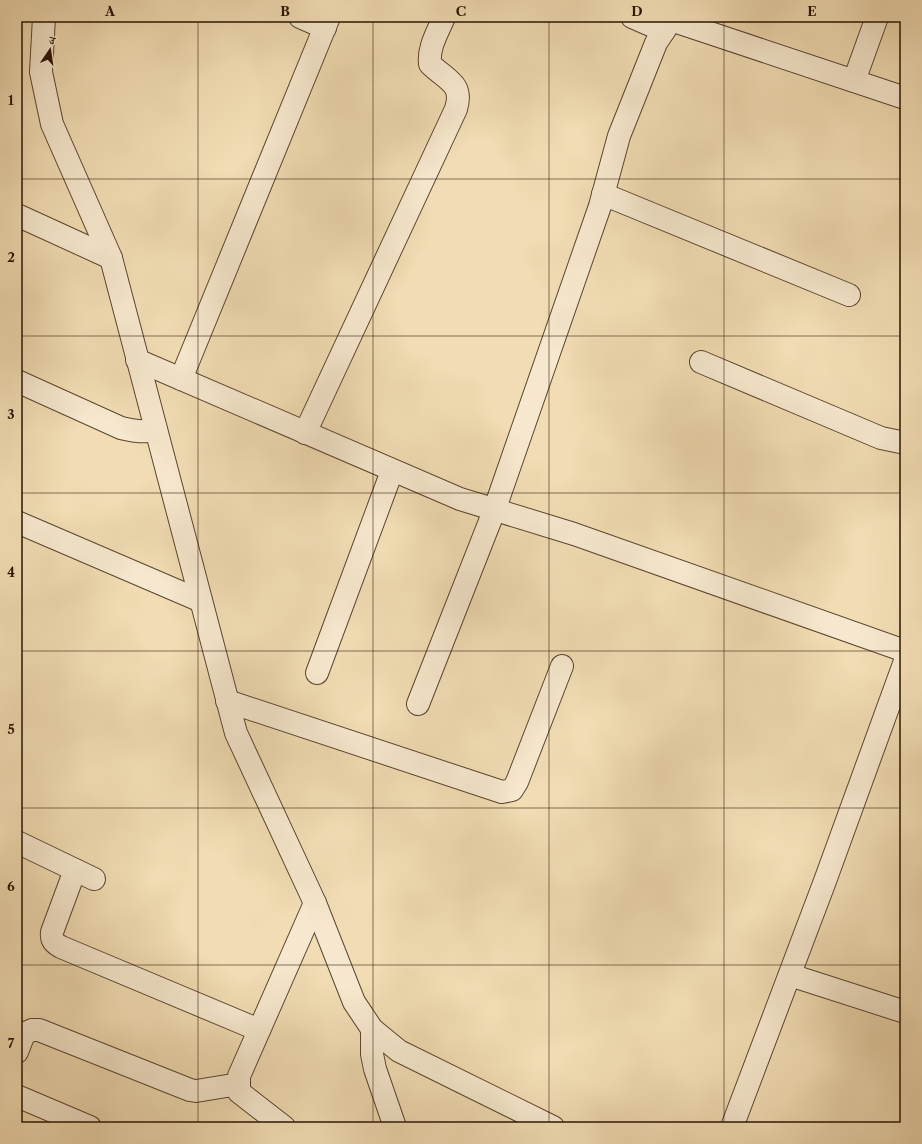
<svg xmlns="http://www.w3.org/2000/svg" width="922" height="1144" viewBox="0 0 922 1144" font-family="'Libre Caslon Text','Noto Serif Devanagari',serif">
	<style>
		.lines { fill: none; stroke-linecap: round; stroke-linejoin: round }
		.minor-casing { stroke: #5a452d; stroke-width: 24 }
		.minor { stroke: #f6e8ce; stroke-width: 22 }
		.grid { fill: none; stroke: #281300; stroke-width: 1; stroke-opacity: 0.55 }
		.neatline { fill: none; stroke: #281300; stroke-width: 1.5 }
		.grid-label { font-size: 13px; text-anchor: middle; font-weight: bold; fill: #281300 }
	</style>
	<rect width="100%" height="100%" fill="#f1dcb3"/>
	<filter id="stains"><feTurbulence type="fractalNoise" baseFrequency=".005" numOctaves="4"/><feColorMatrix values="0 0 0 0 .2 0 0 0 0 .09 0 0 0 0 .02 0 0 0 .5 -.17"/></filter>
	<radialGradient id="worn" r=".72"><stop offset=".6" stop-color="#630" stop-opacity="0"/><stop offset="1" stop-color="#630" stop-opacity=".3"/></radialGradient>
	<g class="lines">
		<g class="minor-casing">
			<g id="minor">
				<path d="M44,17L41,72L52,124L111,258L236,733L315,903L354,1002L372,1029L399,1051L553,1127"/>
				<path d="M300,17L325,28"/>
				<path d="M632,17L664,31"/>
				<path d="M671,20L905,98"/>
				<path d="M854,81L877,17"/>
				<path d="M603,194L849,295"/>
				<path d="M17,215L111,258"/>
				<path d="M137,360L460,499L574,534L905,651"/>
				<path d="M701,362L881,438L905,443"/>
				<path d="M181,379L329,17"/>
				<path d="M17,381L121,428C133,431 144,433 156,430"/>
				<path d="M305,433L456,109C464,83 446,80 430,64C428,47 438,32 444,17"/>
				<path d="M17,522L201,601"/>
				<path d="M317,673L392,471"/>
				<path d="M227,701L502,792L512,790L517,782L562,666"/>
				<path d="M418,704L494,511L600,206L619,136L656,43L673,17"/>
				<path d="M17,842L94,879"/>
				<path d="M75,870L52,932C51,940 54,943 61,947L259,1030"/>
				<path d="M790,975L905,1012"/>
				<path d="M372,1029V1054L375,1069L395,1127"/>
				<path d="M17,1031L24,1034L17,1052"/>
				<path d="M24,1034L32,1030H39L190,1090L196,1091L239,1084"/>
				<path d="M17,1096L90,1127"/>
				<path d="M284,1127L239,1092V1076L315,903"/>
				<path d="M732,1127L825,881L905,661"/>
			</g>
		</g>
		<use href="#minor" class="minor"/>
	</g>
	<path class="grid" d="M198,17V1127M373,17V1127M549,17V1127M724,17V1127M17,179H905M17,336H905M17,493H905M17,651H905M17,808H905M17,965H905"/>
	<rect width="922" height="1144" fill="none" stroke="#f1dcb3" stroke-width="44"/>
	<g transform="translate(50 50) rotate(13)" stroke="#f6e8ce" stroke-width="3" paint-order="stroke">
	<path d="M0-3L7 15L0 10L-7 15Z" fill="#281300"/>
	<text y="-6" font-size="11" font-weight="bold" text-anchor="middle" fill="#281300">उ</text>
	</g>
	<rect x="22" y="22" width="878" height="1100" class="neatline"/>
	<g class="grid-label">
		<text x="110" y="16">A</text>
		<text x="285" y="16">B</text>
		<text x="461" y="16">C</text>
		<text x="637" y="16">D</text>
		<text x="812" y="16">E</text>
		<text x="11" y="105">1</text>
		<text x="11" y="262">2</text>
		<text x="11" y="419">3</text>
		<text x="11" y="577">4</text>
		<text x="11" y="734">5</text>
		<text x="11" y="891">6</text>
		<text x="11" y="1048">7</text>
	</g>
	<rect width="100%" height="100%" filter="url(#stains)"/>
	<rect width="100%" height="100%" fill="url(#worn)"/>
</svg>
